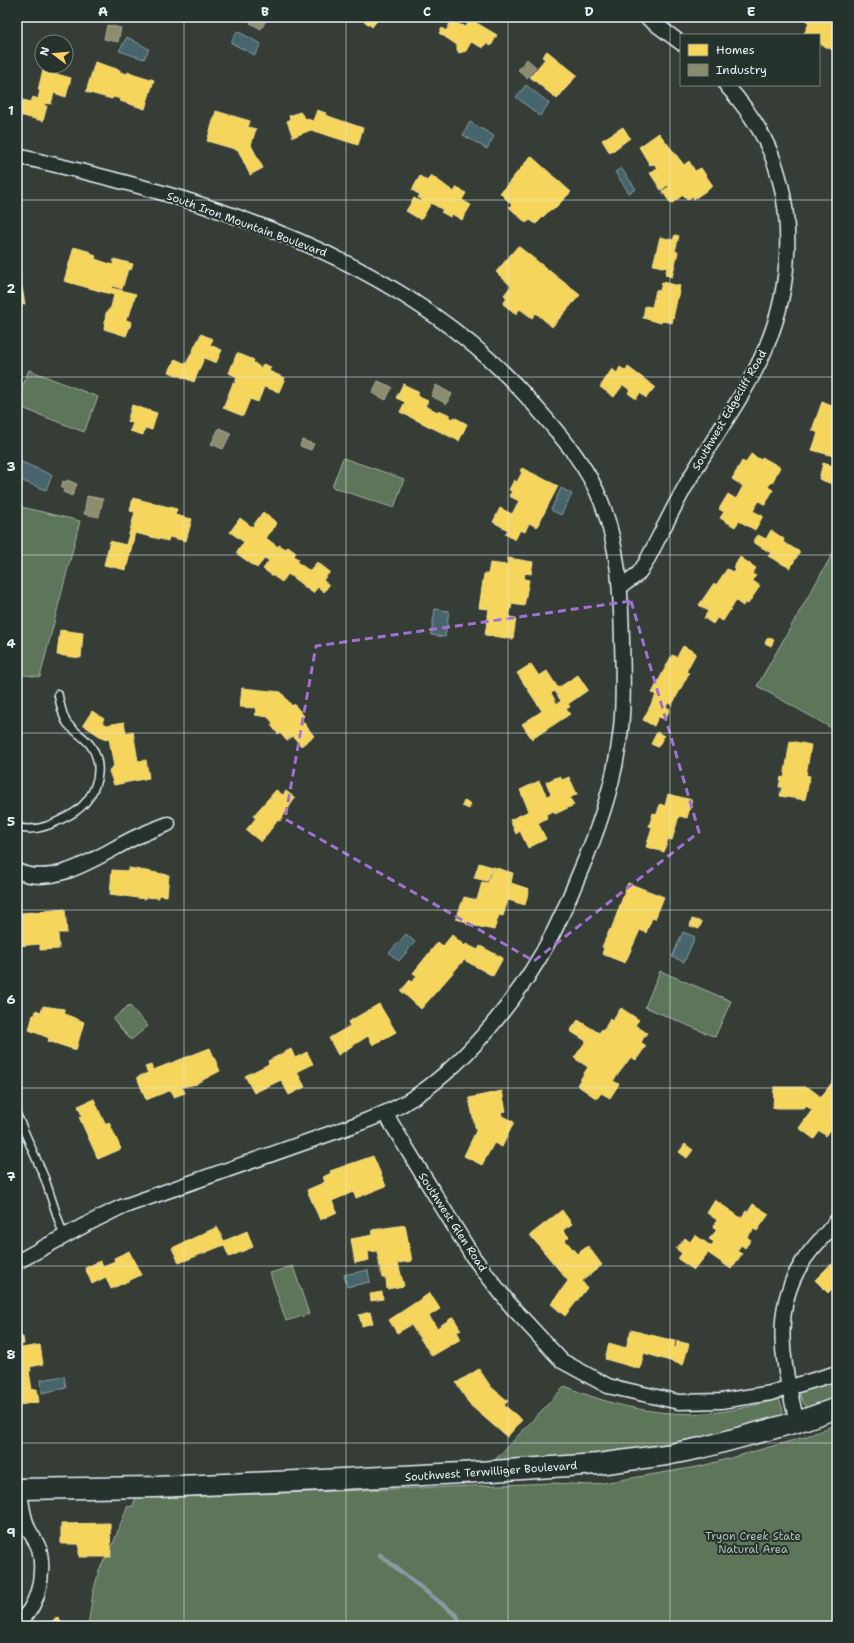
<svg xmlns="http://www.w3.org/2000/svg" width="854" height="1643" viewBox="0 0 854 1643" font-family="'Shantell Sans',sans-serif">
	<style>
		.green { fill: #5d7458; stroke: #a2b2a8 }
		.water { fill: #47656d; stroke: #879da5 }
		.homes { fill: #f6d55c; stroke: #f2dd8b; fill-rule: evenodd }
		.industry { fill: #8c8c6e; stroke: #a8aa97 }
		.lines { fill: none; stroke-linecap: round; stroke-linejoin: round }
		.stream { stroke: #879da5; stroke-width: 4.5 }
		.lane-casing { stroke: #e8f1f8; stroke-width: 10 }
		.street-casing { stroke: #e8f1f8; stroke-width: 17 }
		.secondary-casing { stroke: #e8f1f8; stroke-width: 23 }
		.lane { stroke: #26332d; stroke-width: 7 }
		.street { stroke: #26332d; stroke-width: 14 }
		.secondary { stroke: #26332d; stroke-width: 20 }
		.marked { fill: none; stroke: #a171d3; stroke-width: 3; stroke-dasharray: 8 5; stroke-linejoin: round }
		.grid { fill: none; stroke: #e8f1f8; stroke-width: 1; stroke-opacity: 0.55 }
		.labels { text-anchor: middle; stroke-width: 4; stroke-linejoin: round; paint-order: stroke }
		.street-label { font-size: 11px; fill: #e8f1f8; stroke: #26332d }
		.park-label { font-size: 11px; fill: #b0bfb8; stroke: #26332d }
		.neatline { fill: none; stroke: #e8f1f8; stroke-width: 1.5 }
		.grid-label { font-size: 13px; text-anchor: middle; font-weight: bold; fill: #e8f1f8 }
	</style>
	<rect width="100%" height="100%" fill="#353d36"/>
	<filter id="ink" filterUnits="userSpaceOnUse"><feTurbulence type="fractalNoise" baseFrequency=".025" numOctaves="2"/><feDisplacementMap in="SourceGraphic" scale="8" xChannelSelector="R" yChannelSelector="G"/><feConvolveMatrix kernelMatrix="1 2 1 2 8 2 1 2 1" color-interpolation-filters="sRGB"/></filter>
	<g filter="url(#ink)">
		<g class="green">
			<path d="M29,370L98,397L84,432L17,406V400Z"/>
			<path d="M343,458L404,479L394,508L332,487Z"/>
			<path d="M17,506L80,521L40,677L17,674Z"/>
			<path d="M837,546V731L757,686Z"/>
			<path d="M660,971L731,1001L715,1037L645,1007Z"/>
			<path d="M129,1005L148,1026L131,1040L113,1019Z"/>
			<path d="M293,1266L309,1314L286,1321L270,1273Z"/>
			<path d="M837,1378V1401L808,1409L804,1404L798,1391Z"/>
			<path d="M565,1386C617,1409 676,1420 732,1410C748,1407 764,1403 779,1399C783,1409 786,1415 777,1423L640,1451L491,1464Z"/>
			<path d="M837,1424V1626H88L93,1593L99,1570L113,1544L127,1507L133,1506L136,1497H177L553,1483L591,1485L702,1466L805,1437Z"/>
		</g>
		<g class="water">
			<path d="M237,31L261,44L255,55L231,43Z"/>
			<path d="M127,37L149,49L144,59L119,51Z"/>
			<path d="M526,85L549,103L540,116L516,97Z"/>
			<path d="M470,122L494,136L487,149L463,135Z"/>
			<path d="M621,168L636,189L629,193L615,172Z"/>
			<path d="M17,460L52,475L46,490L17,479Z"/>
			<path d="M561,488L572,494L561,515L551,510Z"/>
			<path d="M435,609L449,611L445,637L431,635Z"/>
			<path d="M683,932L695,937L684,962L672,957Z"/>
			<path d="M406,934L415,942L399,961L389,953Z"/>
			<path d="M368,1270L370,1282L347,1287L344,1275Z"/>
			<path d="M64,1376L66,1388L42,1393L41,1380Z"/>
		</g>
		<g class="homes">
			<path d="M338,17H347L343,22Z"/>
			<path d="M359,17H380L372,27Z"/>
			<path d="M802,17L830,18L829,20L837,24V47L835,46L833,50L820,44L821,42L819,41V35L804,34L809,23Z"/>
			<path d="M470,19L497,35L491,46L486,43L483,48L471,42L466,51L459,53L457,50V45L439,33L442,28L446,31L451,21L466,27Z"/>
			<path d="M547,51L577,75L557,99L530,77L545,59L542,57Z"/>
			<path d="M95,62L120,70V72L128,74V72L154,80L145,109L120,101L121,99L113,97L112,99L86,92Z"/>
			<path d="M43,70L71,78L66,97L54,93L51,104L45,103L44,106H47L43,121L19,115L23,100L31,102L33,97L38,99L40,90H38Z"/>
			<path d="M317,110L326,113L325,115L363,128L358,145L311,130L293,137L287,121L290,119L289,116L300,112L305,118L313,121Z"/>
			<path d="M216,111L250,121L248,127L256,129L251,145L263,168L250,175L238,150L207,141Z"/>
			<path d="M623,127L630,138L610,153L602,140Z"/>
			<path d="M659,133L684,165L689,161L695,171L701,168L713,186L694,199L693,196L687,200L683,195L671,204L662,191L669,187L668,185L661,190L650,173L657,168L654,164L650,165L639,147Z"/>
			<path d="M531,156L571,192L553,210L551,209L536,224L530,220L526,223L509,207L512,205L500,193Z"/>
			<path d="M431,175L454,192L457,187L466,193L462,200L471,205L462,220L452,214L450,217L441,212L443,210L431,203L421,220L406,211L414,198L421,202L422,200L418,197L420,195L412,190L420,176L427,181Z"/>
			<path d="M675,235L679,236L675,251L678,252L672,277L665,275L667,268L653,265L660,237L673,240Z"/>
			<path d="M518,246L580,295L552,327L536,313L532,318L520,309L516,314L503,304L507,298L504,295L511,286L496,272Z"/>
			<path d="M74,247L91,252V254L96,256L95,259L113,265L114,259L133,264L131,270L128,269L122,289L113,286L112,288L136,294L129,316L127,315L126,320L132,322L126,336L104,329L106,313L111,307L114,295L64,281Z"/>
			<path d="M17,260L25,304L17,306Z"/>
			<path d="M662,282L680,286L672,323L662,321L661,323L643,318L645,306L652,307L656,290L660,291Z"/>
			<path d="M201,334L213,339L210,345L222,350L216,363L204,358L194,382L169,372L175,359L186,364Z"/>
			<path d="M237,353L254,360L253,362L261,368L263,364L271,367L269,371L285,378L279,392L264,387L258,402L250,399L243,416L223,408L233,383L235,384L237,377L229,373Z"/>
			<path d="M620,367L626,371L628,367L655,387L646,398L640,393L636,399L628,393L630,390L623,385L614,397L600,387L612,369L617,373Z"/>
			<path d="M403,384L419,392L417,396L428,401L425,406L438,412L439,410L450,415L449,417L453,419L454,417L467,424L459,441L400,412L405,402L396,398Z"/>
			<path d="M822,402L837,408V457L812,450L818,433L812,430Z"/>
			<path d="M132,405L157,413L152,430L145,428L143,435L130,431L133,423L127,422Z"/>
			<path d="M751,454L761,460L762,457L780,467L772,483L771,482L768,487L773,490L765,505L759,501L753,511L763,516L755,530L739,521L735,527L720,518L724,512L719,509L728,494L736,499L743,486L732,479L742,461L746,463Z"/>
			<path d="M823,463L837,467V486L819,479Z"/>
			<path d="M522,468L558,486L537,527L529,523L525,532L520,530L515,540L505,534L508,530L493,522L500,508L512,514L519,501L509,496L512,491L509,490L514,480L517,482L522,472L520,471Z"/>
			<path d="M133,498L177,509L175,515L192,519L186,541L169,537L168,541L135,533L126,570L104,565L110,541L126,545L135,512L130,511Z"/>
			<path d="M263,512L277,523L266,538L278,547L279,545L286,549L288,546L296,552L294,556L299,560L297,562L310,571L317,562L330,572L323,580L329,585L324,592L318,587L313,593L288,574L282,582L263,569L269,561L265,558L257,568L236,553L244,542L230,532L240,518L252,527Z"/>
			<path d="M771,530L784,539L783,542L800,552L790,568L768,556L771,553L753,542L758,535L766,539Z"/>
			<path d="M740,557L756,568L752,574L756,576L752,580L760,586L748,604L745,602L743,606L736,601L723,621L717,618L713,624L704,618L708,611L699,605L714,583L716,585L727,569L733,572L736,568L734,567Z"/>
			<path d="M508,558L533,562L531,574L525,573L524,579L529,580L524,606L512,604L509,617L516,618L513,639L485,635L489,609L479,608L484,574H488L490,563L507,565Z"/>
			<path d="M60,630L83,633L81,658L57,655Z"/>
			<path d="M768,637L774,640L771,646L765,643Z"/>
			<path d="M683,646L696,653L686,672L689,673L672,705L668,703L666,707L670,709L665,719L658,717L654,726L643,720L656,695L652,693L672,655L677,657Z"/>
			<path d="M531,664L539,676L547,671L558,688L578,675L588,690L568,704L570,707L566,709L570,714L532,739L522,724L542,711L517,673ZM555,691L561,701L557,704L551,693Z"/>
			<path d="M242,688L281,692L292,706L294,704L304,716L301,719L314,736L301,746L293,736L287,741L280,733L278,734L271,725L273,723L268,717L255,715L256,708L240,707Z"/>
			<path d="M92,711L104,719L102,722L107,725L124,722L126,733L133,731L138,761L146,760L149,778L114,785L109,771L112,767H114L109,738L104,739L83,725Z"/>
			<path d="M657,732L664,736L658,747L651,744Z"/>
			<path d="M790,741L811,745L806,775L810,776L805,800L780,796L782,787H779L781,777L784,778Z"/>
			<path d="M560,776L562,780L569,777L577,794L570,798L574,805L555,814L554,811L546,814L547,818L538,823L546,839L528,848L520,831L516,834L510,820L529,811L520,790L539,781L547,796L551,794L546,782Z"/>
			<path d="M276,790L283,795L286,791L295,798L280,821L278,820L261,842L246,830L256,818L253,816Z"/>
			<path d="M668,794L692,800L687,818L679,816L672,840L668,839L664,852L646,847L652,827L649,826L653,813L657,814L660,804L665,806Z"/>
			<path d="M464,801L471,804L469,809L462,806Z"/>
			<path d="M479,863L492,867L487,881L474,878Z"/>
			<path d="M493,867L513,873L511,883L529,889L525,905L508,900L503,916L499,915L494,930L466,924L467,922L456,919L464,897L477,900L482,882L488,883Z"/>
			<path d="M129,868L169,875L167,896L159,895V898L145,897V899L110,894L112,870L128,871Z"/>
			<path d="M628,883L664,897L655,919L652,918L646,933L640,930L625,963L602,954L604,948L602,947L610,929L611,930Z"/>
			<path d="M65,909L67,933H58L59,949L40,950V944L17,946V933H20L17,932V910L22,913Z"/>
			<path d="M692,919L702,922L699,929L690,926Z"/>
			<path d="M452,935L465,946L466,944L478,950L480,946L503,958L493,976L464,960L421,1009L401,991L410,980L412,982L417,976L413,973L438,942L443,946Z"/>
			<path d="M379,1004L396,1032L373,1045L368,1036L338,1055L329,1038L350,1026L348,1022Z"/>
			<path d="M43,1006L64,1009L65,1014L84,1022L76,1050L48,1041L49,1038L29,1030L33,1015H35L36,1010L41,1012Z"/>
			<path d="M621,1008L639,1020L635,1025L647,1033L641,1042L646,1046L636,1060L631,1057L613,1081L619,1084L610,1098L601,1093L597,1099L577,1085L588,1067L574,1058L586,1041L570,1031L578,1020L599,1033L602,1029L604,1030L610,1019L612,1021Z"/>
			<path d="M210,1048L220,1071L197,1083V1084L182,1087L185,1093L174,1097L171,1090L146,1100L137,1077L148,1073L145,1067L151,1065L153,1070Z"/>
			<path d="M291,1049L295,1058L307,1052L313,1064L297,1072L305,1087L289,1095L281,1080L254,1093L245,1076L269,1064L268,1061Z"/>
			<path d="M837,1076V1111L830,1121L835,1124L826,1136L820,1131L814,1139L799,1128L812,1110L806,1106L804,1108H773L774,1087H808L821,1097Z"/>
			<path d="M502,1091L506,1111L501,1112L502,1116L514,1122L502,1147L494,1143L482,1165L464,1156L476,1131L469,1098Z"/>
			<path d="M94,1099L105,1124L109,1122L121,1149L98,1159L79,1117L82,1116L78,1106Z"/>
			<path d="M685,1144L693,1150L687,1158L679,1152Z"/>
			<path d="M373,1156L386,1186L356,1198L353,1192L332,1201L337,1212L320,1220L307,1190L325,1182L323,1177L331,1173L330,1171Z"/>
			<path d="M715,1200L741,1218L746,1211L748,1212L753,1204L769,1214L757,1231L754,1229L747,1237L751,1240L745,1248L741,1245L737,1251L742,1254L731,1269L708,1253L694,1270L678,1259L682,1253L676,1249L685,1238L690,1242L695,1235L711,1246L714,1242L709,1239L717,1230L713,1227L717,1220L707,1213Z"/>
			<path d="M562,1210L572,1224L563,1230L569,1237L565,1240L577,1254L588,1246L602,1265L582,1281L587,1288L565,1316L551,1304L568,1281L530,1235Z"/>
			<path d="M405,1225L412,1261L398,1263L404,1286L387,1289L386,1278H382L377,1251L368,1252L369,1260L355,1263L351,1239L373,1235L372,1230Z"/>
			<path d="M217,1227L224,1241L247,1231L253,1247L229,1257L224,1245L179,1263L172,1248Z"/>
			<path d="M129,1251L141,1275L111,1289L106,1277L92,1284L85,1268L100,1261L103,1266L115,1261L114,1258Z"/>
			<path d="M831,1264L837,1269V1284L828,1293L815,1280Z"/>
			<path d="M382,1292L383,1299L371,1301L370,1294Z"/>
			<path d="M430,1293L440,1309L429,1316L437,1328L453,1317L461,1330L457,1332L461,1339L432,1356L411,1325L397,1333L389,1320Z"/>
			<path d="M370,1312L373,1323L362,1326L359,1315Z"/>
			<path d="M17,1318L20,1337H23L24,1344L21,1345V1348L40,1345L43,1364L30,1367L31,1371H29L32,1390L37,1389L39,1402L19,1405L17,1393Z"/>
			<path d="M631,1330L675,1341L674,1347L676,1348L677,1341L689,1344L683,1365L644,1353L640,1369L605,1359L609,1343L626,1348Z"/>
			<path d="M479,1369L491,1387L508,1401L504,1405L522,1420L507,1437L470,1405L456,1383Z"/>
			<path d="M110,1523L111,1557H79V1544H61V1524Z"/>
			<path d="M57,1617L65,1626H46Z"/>
		</g>
		<g class="industry">
			<path d="M253,17H268L261,29L250,23Z"/>
			<path d="M107,25L121,28L118,42L104,39Z"/>
			<path d="M527,59L536,67L527,78L518,70Z"/>
			<path d="M378,381L392,387L386,400L372,393Z"/>
			<path d="M436,385L452,394L447,404L431,396Z"/>
			<path d="M219,428L231,433L223,449L211,444Z"/>
			<path d="M302,440L314,444L311,450L300,446Z"/>
			<path d="M67,480L77,484L72,496L63,492L64,489L61,488L63,481L67,482Z"/>
			<path d="M87,496L103,499L99,517L84,514Z"/>
		</g>
		<g class="lines">
			<path class="stream" d="M380,1555L457,1616L461,1626"/>
			<g class="lane-casing">
				<g id="lane">
					<path d="M17,827C33,833 52,825 66,817C92,805 108,772 91,746C85,737 74,732 67,723C62,716 60,702 58,694"/>
					<path d="M17,1115L45,1179L64,1237"/>
				</g>
			</g>
			<g class="street-casing">
				<g id="street">
					<path d="M646,17L681,43"/>
					<path d="M17,156C206,199 405,255 536,407C561,436 587,465 601,501C619,546 621,594 622,642C623,670 624,699 621,728C616,778 600,826 580,872C571,894 562,916 551,937C521,995 463,1069 406,1102C392,1111 376,1117 360,1123L119,1208L85,1225L17,1262"/>
					<path d="M620,587L638,574L645,564C662,532 677,499 696,468C720,428 749,389 767,345C791,287 795,215 772,156C762,130 745,106 726,85"/>
					<path d="M17,871C56,889 102,853 136,837C147,832 157,828 168,824"/>
					<path d="M385,1113L473,1257L511,1306L562,1361L608,1386L679,1402L721,1401L771,1393L837,1373"/>
					<path d="M797,1422C784,1369 770,1312 802,1263C812,1247 826,1235 837,1220"/>
					<path d="M17,1623C38,1609 44,1576 40,1553C39,1543 31,1536 28,1528C23,1516 21,1502 20,1489"/>
				</g>
			</g>
			<g class="secondary-casing">
				<path id="secondary" d="M17,1489L155,1487L322,1480L462,1473L598,1464L666,1455L701,1448L797,1422L837,1408"/>
			</g>
			<use href="#lane" class="lane"/>
			<use href="#street" class="street"/>
			<use href="#secondary" class="secondary"/>
		</g>
	</g>
	<path class="marked" d="M631,601L699,832L534,961L285,819L316,646Z"/>
	<path class="grid" d="M184,17V1626M346,17V1626M508,17V1626M670,17V1626M17,200H837M17,377H837M17,555H837M17,733H837M17,910H837M17,1088H837M17,1266H837M17,1443H837"/>
	<g class="labels">
		<g class="street-label">
			<text transform="translate(247 224) rotate(20)" y="4">South Iron Mountain Boulevard</text>
			<text transform="translate(729 410) rotate(-60)" y="4">Southwest Edgecliff Road</text>
			<text transform="translate(453 1222) rotate(57)" y="4">Southwest Glen Road</text>
			<text transform="translate(491 1471) rotate(-4)" y="4">Southwest Terwilliger Boulevard</text>
		</g>
		<g class="park-label">
			<text x="753" y="1540">Tryon Creek State<tspan x="753" dy="13">Natural Area</tspan></text>
		</g>
	</g>
	<rect width="854" height="1643" fill="none" stroke="#26332d" stroke-width="44"/>
	<rect x="680" y="34" width="140" height="52" fill="#26332d" stroke="#747f7e"/>
	<rect x="688" y="44" width="20" height="12" fill="#f6d55c" stroke="#747f7e"/>
	<text x="716" y="54" font-size="12" fill="#e8f1f8">Homes</text>
	<rect x="688" y="64" width="20" height="12" fill="#8c8c6e" stroke="#747f7e"/>
	<text x="716" y="74" font-size="12" fill="#e8f1f8">Industry</text>
	<g transform="translate(54 54) rotate(286)"><circle r="19" fill="#26332d" stroke="#747f7e"/>
	<path d="M0-3L7 15L0 10L-7 15Z" fill="#ffd166"/>
	<text y="-6" font-size="11" font-weight="bold" text-anchor="middle" fill="#e8f1f8">N</text>
	</g>
	<rect x="22" y="22" width="810" height="1599" class="neatline"/>
	<g class="grid-label">
		<text x="103" y="16">A</text>
		<text x="265" y="16">B</text>
		<text x="427" y="16">C</text>
		<text x="589" y="16">D</text>
		<text x="751" y="16">E</text>
		<text x="11" y="115">1</text>
		<text x="11" y="293">2</text>
		<text x="11" y="471">3</text>
		<text x="11" y="648">4</text>
		<text x="11" y="826">5</text>
		<text x="11" y="1004">6</text>
		<text x="11" y="1181">7</text>
		<text x="11" y="1359">8</text>
		<text x="11" y="1537">9</text>
	</g>
</svg>
